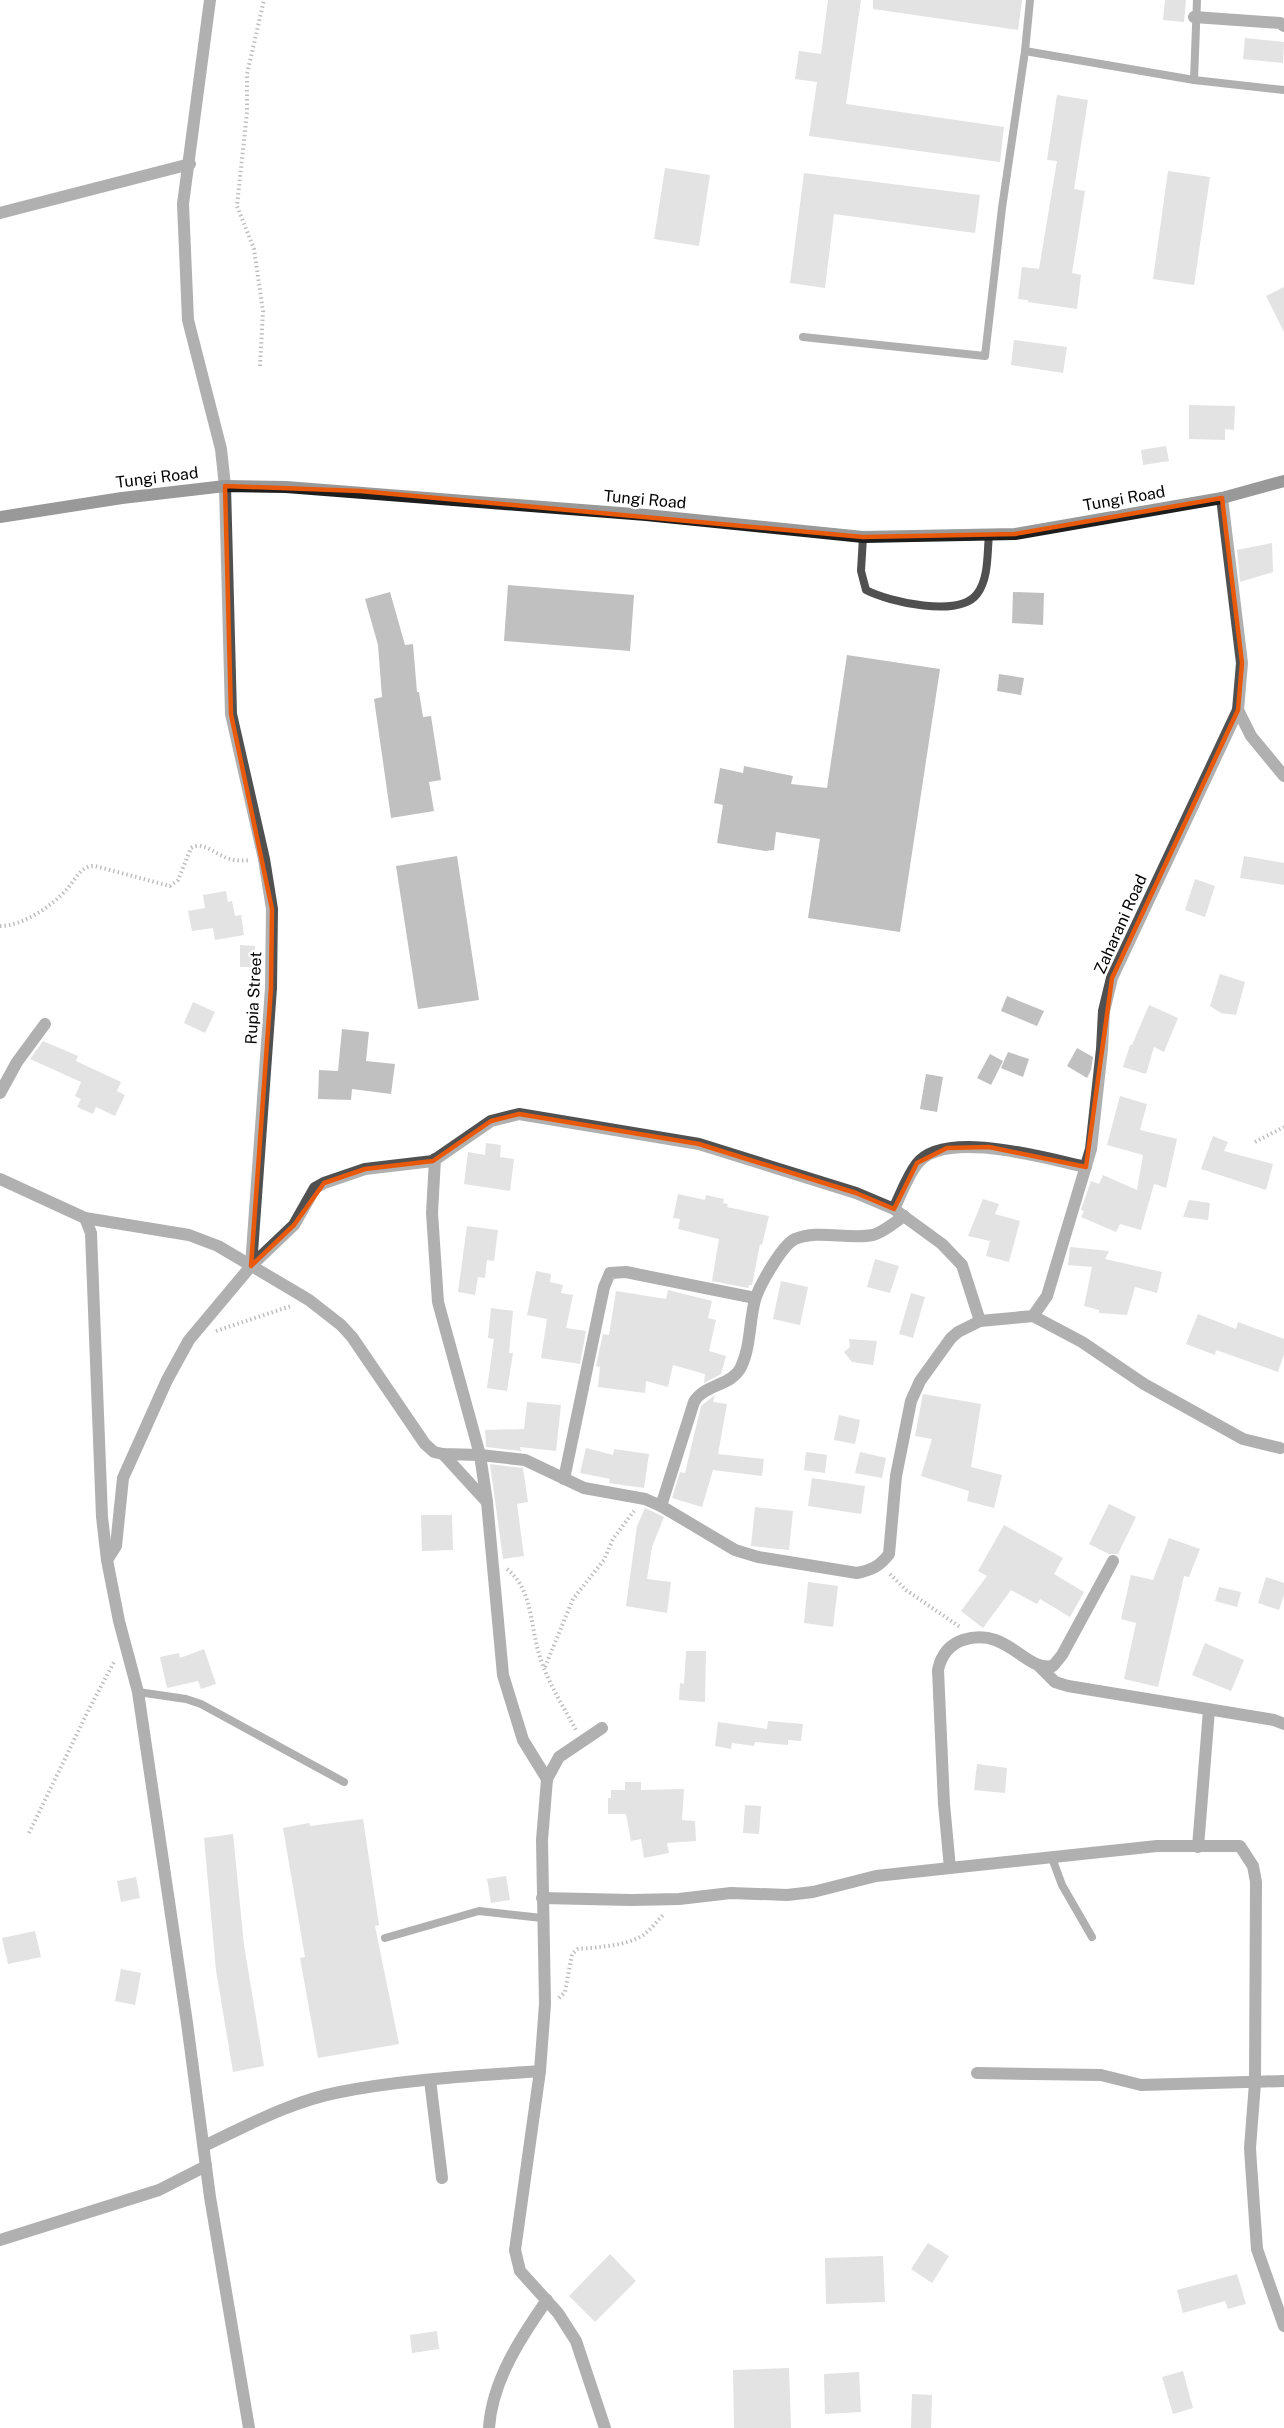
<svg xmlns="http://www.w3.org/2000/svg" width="1284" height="2428" viewBox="0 0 1284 2428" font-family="'Public Sans',sans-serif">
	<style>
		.building { fill: #c0c0c0 }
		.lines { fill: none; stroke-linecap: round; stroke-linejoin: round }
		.path { stroke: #727272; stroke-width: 4; stroke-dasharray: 1.5 3; stroke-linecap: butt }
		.lane { stroke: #505050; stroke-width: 8 }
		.street { stroke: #505050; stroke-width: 12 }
		.secondary { stroke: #1d1d1d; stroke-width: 12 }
		.marked { fill: none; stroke: #e8590c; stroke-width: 4.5; stroke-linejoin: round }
		.labels { text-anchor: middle; stroke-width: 4.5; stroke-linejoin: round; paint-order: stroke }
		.street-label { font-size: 16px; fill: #000; stroke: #fff }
	</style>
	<rect width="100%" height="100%" fill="#fff"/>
	<g class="building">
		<path d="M828,0H861L846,104L1004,127L1000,162L809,136L817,82L795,79L799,51L821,54Z"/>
		<path d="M873,0H1022L1018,30L873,9Z"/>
		<path d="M1165,0H1186L1184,22L1163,20Z"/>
		<path d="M1245,38L1284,42L1283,63L1243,59Z"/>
		<path d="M1057,95L1088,100L1074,189L1085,191L1072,273L1081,275L1077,309L1028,302V300L1018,299L1022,267L1039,269L1057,161L1047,160Z"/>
		<path d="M665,168L710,175L699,246L654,239Z"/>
		<path d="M1168,171L1210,177L1194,285L1153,279Z"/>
		<path d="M804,173L980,195L975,233L834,214L825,288L790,283Z"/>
		<path d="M1284,287V332L1266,296Z"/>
		<path d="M1014,340L1067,347L1063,373L1011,365Z"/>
		<path d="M1189,405L1235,406L1234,430L1225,429V440L1189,439Z"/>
		<path d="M1166,446L1169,461L1143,465L1141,450Z"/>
		<path d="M1272,543L1273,572L1240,582L1237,550Z"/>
		<path d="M508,585L634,595L630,651L504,641Z"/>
		<path d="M390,592L405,645L413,644L417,692H419L423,717L431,716L441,780L429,782L434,811L391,818L374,699L382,697L378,645L365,599Z"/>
		<path d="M1013,592L1044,593L1043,625L1012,623Z"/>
		<path d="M847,655L940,669L900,932L808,918L820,839L776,832L774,850L765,851L717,843L723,805L714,803L720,768L743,773L744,766L793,776L791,784L827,788Z"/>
		<path d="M999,674L1024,678L1021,695L997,691Z"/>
		<path d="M457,856L479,1000L418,1009L396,866Z"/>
		<path d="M1244,856L1284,863V885L1240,878Z"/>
		<path d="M1195,879L1215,886L1205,917L1185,910Z"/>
		<path d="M226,891L228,902L232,901L235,916L241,915L244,935L215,940L213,928L192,931L188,911L205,908L203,895Z"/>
		<path d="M240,945L255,946L254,967H240Z"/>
		<path d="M1220,974L1245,982L1236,1015L1221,1013L1210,1006Z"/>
		<path d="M1007,996L1044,1011L1037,1026L1001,1011Z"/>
		<path d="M193,1002L215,1012L205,1033L184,1023Z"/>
		<path d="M1149,1005L1178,1018L1164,1052L1154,1047L1146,1074L1123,1067L1130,1045H1132Z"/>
		<path d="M342,1029L369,1032L366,1061L395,1064L391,1094L352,1089L351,1100L318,1099L319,1070L338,1071Z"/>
		<path d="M43,1041L78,1056L76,1061L121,1082L117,1091L125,1095L115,1116L96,1107L93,1114L77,1107L81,1099L75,1096L81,1082L30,1059Z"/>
		<path d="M1077,1048L1093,1057L1091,1070L1087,1078L1067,1066Z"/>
		<path d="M1008,1052L1029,1059L1023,1077L1001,1068Z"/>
		<path d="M990,1054L1003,1061L991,1085L977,1078Z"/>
		<path d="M926,1074L943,1077L937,1112L920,1109Z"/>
		<path d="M1120,1096L1147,1104L1140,1130L1177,1139L1166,1188L1154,1184L1141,1230L1120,1224L1116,1232L1081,1217L1084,1211L1081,1210L1091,1181L1099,1184L1103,1175L1137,1190L1143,1155L1107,1145Z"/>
		<path d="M1213,1136L1228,1142L1224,1151L1273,1164L1266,1190L1201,1169Z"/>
		<path d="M486,1143L501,1145L500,1157L514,1159L510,1191L464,1184L468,1152L485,1155Z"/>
		<path d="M678,1194L705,1200L706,1195L724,1199L723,1203L728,1204L727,1207L769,1216L762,1245L760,1244L752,1285H749L748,1288L712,1281L719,1239L678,1229L680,1219L673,1218Z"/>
		<path d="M983,1199L999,1204L995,1214L1020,1221L1009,1262L986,1256L990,1241L968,1236Z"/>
		<path d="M1189,1200L1210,1203L1208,1220L1183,1217Z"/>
		<path d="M467,1226L498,1230L494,1261L487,1260L485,1278L478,1277L475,1295L458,1292Z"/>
		<path d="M1070,1247L1109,1251L1105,1259L1162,1272L1157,1293L1135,1287L1127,1315L1099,1313V1310L1084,1306L1092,1267L1068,1265Z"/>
		<path d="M875,1259L899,1266L890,1293L867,1287Z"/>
		<path d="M536,1271L551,1274L550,1282L563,1285L561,1293L573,1295L566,1328L586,1331L580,1364L541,1358L547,1319L527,1315Z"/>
		<path d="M781,1281L808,1287L800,1325L773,1319Z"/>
		<path d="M668,1290L712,1301L708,1318L716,1320L709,1351L726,1356L721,1374L704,1383L705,1374L673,1365L668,1387L646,1381L645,1393L598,1387L600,1367L596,1366L603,1334L609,1335L616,1291L666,1299Z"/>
		<path d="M911,1293L925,1297L913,1338L899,1334Z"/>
		<path d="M491,1308L513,1311L509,1353H513L507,1391L487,1388L494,1339L488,1338Z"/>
		<path d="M1198,1314L1236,1329L1238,1322L1284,1339V1354L1278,1372L1216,1350L1215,1355L1186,1344Z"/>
		<path d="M849,1339L877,1341L873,1365L852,1362L844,1352L850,1347Z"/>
		<path d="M923,1394L981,1404L971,1467L1002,1475L994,1508L967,1501L969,1491L921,1476L932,1439L915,1436Z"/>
		<path d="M715,1395L713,1402L727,1404L718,1454L764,1459L762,1476L713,1470L702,1507L672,1498L680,1472L685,1473L701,1406Z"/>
		<path d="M527,1402L561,1405L556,1451L520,1447L521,1451L486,1447L485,1430L524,1429Z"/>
		<path d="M839,1415L860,1420L855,1444L834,1440Z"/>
		<path d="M586,1448L613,1455L614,1449L649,1454L644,1488L609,1483L610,1479L580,1473Z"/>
		<path d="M806,1452L827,1455L825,1473L804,1470Z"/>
		<path d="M860,1452L886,1458L882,1478L855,1473Z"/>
		<path d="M490,1464L523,1468L528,1502L517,1504L524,1556L503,1559Z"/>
		<path d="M812,1478L865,1486L861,1514L808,1506Z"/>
		<path d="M1109,1504L1136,1517L1118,1554H1109L1089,1544Z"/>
		<path d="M755,1507L793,1511L789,1550L751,1546Z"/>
		<path d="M645,1508L664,1517L652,1547L647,1579L671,1582L667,1613L626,1606L637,1526Z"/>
		<path d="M421,1515H452L453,1550L422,1551Z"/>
		<path d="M1004,1525L1063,1558L1054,1574L1084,1592L1070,1617L1040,1599L1037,1604L1011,1590L983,1628L961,1611L987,1576L978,1571Z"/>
		<path d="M1169,1538L1200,1549L1189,1577L1184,1576L1158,1687L1124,1679L1136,1623L1121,1619L1131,1575L1153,1580Z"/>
		<path d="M1266,1577L1284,1583V1595L1279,1610L1258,1603Z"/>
		<path d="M808,1582L838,1586L833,1627L804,1623Z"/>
		<path d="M1219,1587L1241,1592L1237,1607L1215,1601Z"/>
		<path d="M1205,1643L1244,1660L1231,1691L1192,1675Z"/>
		<path d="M204,1649L216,1684L201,1689L198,1681L167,1688L160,1657L179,1653L180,1658Z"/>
		<path d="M686,1651H706L705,1702L679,1700L680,1683L684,1684Z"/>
		<path d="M768,1721L803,1724L801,1741L788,1740V1745L755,1742L754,1746L732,1743L731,1749L715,1746L718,1722L767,1729Z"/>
		<path d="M977,1764L1007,1768L1005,1793L974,1790Z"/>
		<path d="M625,1782H641V1790L684,1789L682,1820L695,1821L696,1841L667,1843L669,1853L644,1858L641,1839L631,1841L626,1814H608V1798H611V1790H625Z"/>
		<path d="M745,1805L761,1806L759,1834L743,1833Z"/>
		<path d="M363,1819L379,1925L375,1926L399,2044L318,2058L300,1958L305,1957L283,1828L309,1823L310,1826Z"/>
		<path d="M233,1834L244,1945L264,2066L233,2072L216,1970L204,1838Z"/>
		<path d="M506,1876L510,1900L491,1903L487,1879Z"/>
		<path d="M136,1877L140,1898L121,1902L117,1881Z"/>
		<path d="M35,1931L41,1957L8,1964L2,1938Z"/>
		<path d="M121,1969L141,1973L135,2005L115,2001Z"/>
		<path d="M928,2243L949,2256L932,2283L911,2269Z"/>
		<path d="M610,2254L636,2281L595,2322L569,2296Z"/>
		<path d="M883,2256L885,2302L826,2304L825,2258Z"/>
		<path d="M1237,2274L1246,2304L1228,2309L1225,2301L1183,2313L1177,2290Z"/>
		<path d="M437,2331L439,2349L412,2353L410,2335Z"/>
		<path d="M789,2368L791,2428H734L733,2370Z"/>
		<path d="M1183,2371L1193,2408L1173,2414L1162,2377Z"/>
		<path d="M859,2372L861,2412L825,2414L824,2374Z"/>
		<path d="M912,2394L932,2395L931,2428H911Z"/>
	</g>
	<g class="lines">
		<g class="path">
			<path d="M260,366L263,311L254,249L237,206L247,112V74L264,0"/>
			<path d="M0,926C23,926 52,906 67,889C76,879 80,866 95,866L170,886L178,880L191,848C203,841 215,854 227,858C235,861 243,861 251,860"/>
			<path d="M1255,1142L1284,1127"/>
			<path d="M216,1331L291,1306"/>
			<path d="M507,1569C533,1590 530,1625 539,1654C547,1681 563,1706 576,1730"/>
			<path d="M890,1574L906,1590L960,1627"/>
			<path d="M545,1667L573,1599L604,1560L613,1539L634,1511"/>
			<path d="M29,1833L89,1709L114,1662"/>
			<path d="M559,1998L565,1992L572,1954L578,1949C598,1947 632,1946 647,1932C653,1927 658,1920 664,1914"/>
		</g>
		<g class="lane">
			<path d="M1025,51L1194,80L1284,90"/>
			<path d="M1194,80L1197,0"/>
			<path d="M803,337L985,356L1002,208L1025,51L1030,0"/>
			<path d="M863,537L861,571L866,590C889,602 959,618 977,594C989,578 987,554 989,535"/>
			<path d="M138,1692L186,1699L201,1704L344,1782"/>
			<path d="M1052,1858L1062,1885L1092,1937"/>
			<path d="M385,1938L479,1911L542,1918"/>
		</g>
		<g class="street">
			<path d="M1194,17L1280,23L1284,26"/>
			<path d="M0,213L190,164"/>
			<path d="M1238,710L1251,736L1284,776"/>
			<path d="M0,1093L17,1062L45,1024"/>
			<path d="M435,1159L432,1213L438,1302L480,1455L487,1502L503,1675L523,1740L547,1779"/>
			<path d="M0,1179L85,1218L91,1233L102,1517L107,1560L119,1621L138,1692L187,2023L210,2197L249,2428"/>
			<path d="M894,1209C901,1195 907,1177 917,1164C944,1128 1048,1159 1086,1167"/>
			<path d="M85,1218L189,1235L218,1246L309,1300L341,1325L352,1337L425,1444L434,1452L443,1454L480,1455L525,1460L584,1488L645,1499L661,1506L735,1550L758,1557L857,1573C872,1570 880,1566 889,1554L896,1476L911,1401L920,1381L951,1338L958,1332L980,1321L1033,1316L1047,1296L1091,1149L1102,1049L1104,1011L1112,978L1238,710L1242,663L1222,498"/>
			<path d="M251,1266L294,1225L315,1188L324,1183L365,1169L433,1161L491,1121L519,1114L699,1144L856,1193L894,1209L942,1244L962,1265L980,1321"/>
			<path d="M1033,1316L1082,1342L1144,1384L1243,1439L1280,1448"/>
			<path d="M443,1454L486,1501"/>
			<path d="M564,1479L604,1287L610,1273L626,1272L755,1298"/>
			<path d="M661,1506L694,1402C704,1384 732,1386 741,1367C751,1346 749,1322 755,1300C759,1286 782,1245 795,1239C818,1229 848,1240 873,1235C884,1232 895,1222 904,1216"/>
			<path d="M107,1560L116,1546L123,1478L167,1380L189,1340L251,1266L271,988L272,909L264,859L231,714L225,486L221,449L188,320L183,204L210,0"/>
			<path d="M1039,1666L1055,1682L1068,1686L1274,1720L1284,1724"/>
			<path d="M602,1728L559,1757L547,1779L542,1840L545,2004L540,2071L515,2250L520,2271L558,2313L576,2341L605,2428"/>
			<path d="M1198,1847L1209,1710"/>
			<path d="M950,1868L944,1804L938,1670C941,1656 948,1645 963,1640C1008,1626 1024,1672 1053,1666L1062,1655L1113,1561"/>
			<path d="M542,1898L631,1900L679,1899L731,1893L787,1895L813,1892L876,1876L950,1868L1157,1846H1240L1253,1866L1256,1882L1255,2083L1250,2148L1251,2164L1257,2249L1284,2326"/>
			<path d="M977,2073L1101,2075L1141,2085L1284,2081"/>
			<path d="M430,2080L442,2178"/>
			<path d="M204,2146C248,2125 292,2101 340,2092C405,2079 474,2076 540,2071"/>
			<path d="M0,2240L159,2190L206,2166"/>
			<path d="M489,2428C492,2381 521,2337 547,2300"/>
		</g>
		<path class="secondary" d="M0,517L122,498L225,486L286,487L646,515L863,537L1015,534L1222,498L1284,481"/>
	</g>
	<path d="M0 0H1284V2428H0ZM225,486L360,491L863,537L1015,534L1222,498L1242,663L1238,710L1112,978L1086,1167L989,1147L947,1148L917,1163L894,1209L856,1193L699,1144L519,1114L491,1121L433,1161L365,1169L324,1183L294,1225L251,1266L271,988L272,909L231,714Z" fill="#fff" fill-opacity=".55" fill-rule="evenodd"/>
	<path class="marked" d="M225,486L360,491L863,537L1015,534L1222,498L1242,663L1238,710L1112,978L1086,1167L989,1147L947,1148L917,1163L894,1209L856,1193L699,1144L519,1114L491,1121L433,1161L365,1169L324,1183L294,1225L251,1266L271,988L272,909L231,714Z"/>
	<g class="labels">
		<g class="street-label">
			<text transform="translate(157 477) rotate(-7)" y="6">Tungi Road</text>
			<text transform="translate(1124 498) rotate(-10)" y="6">Tungi Road</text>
			<text transform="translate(645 499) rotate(5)" y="6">Tungi Road</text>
			<text transform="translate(1120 924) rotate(-66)" y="6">Zaharani Road</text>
			<text transform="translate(253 998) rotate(-87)" y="6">Rupia Street</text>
		</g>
	</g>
</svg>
